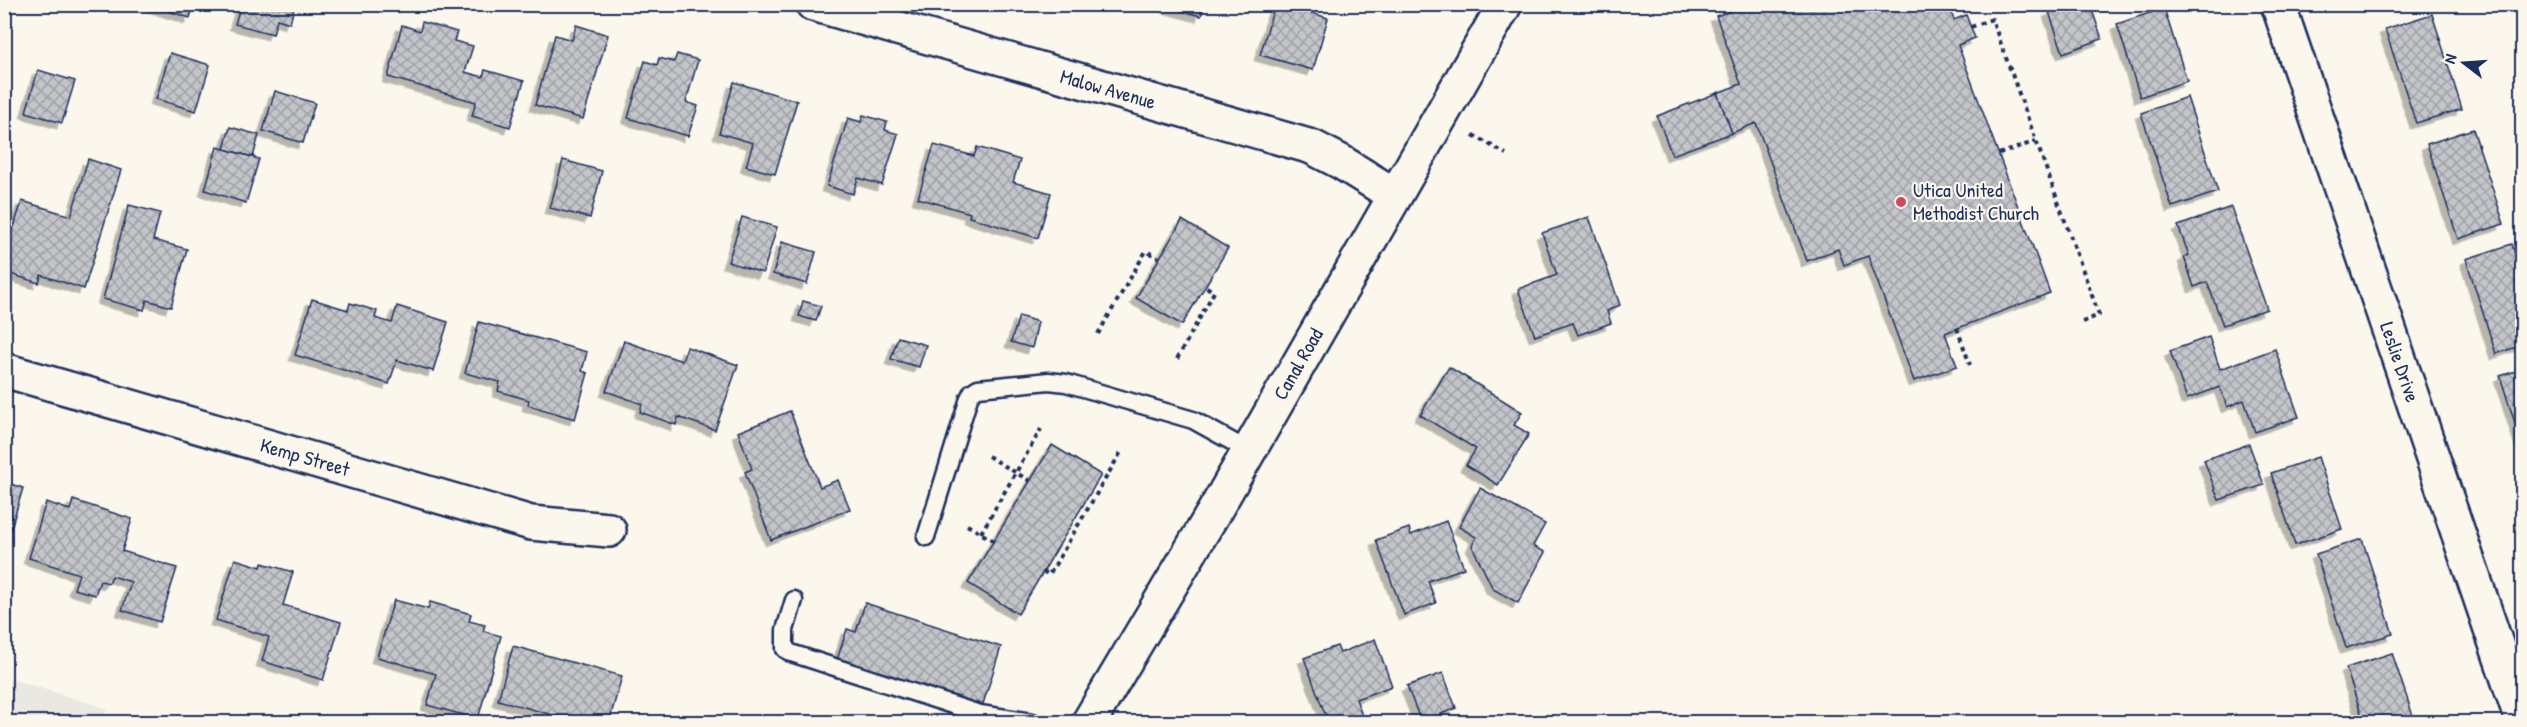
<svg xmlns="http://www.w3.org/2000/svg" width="2527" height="727" viewBox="0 0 2527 727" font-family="'Patrick Hand',sans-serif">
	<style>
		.built { fill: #eae8e2 }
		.building { fill: url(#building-cross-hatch); stroke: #1b2f5e; stroke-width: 1.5; filter: url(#shadow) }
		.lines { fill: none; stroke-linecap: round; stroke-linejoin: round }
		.lane-casing { stroke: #1b2f5e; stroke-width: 21 }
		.street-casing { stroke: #1b2f5e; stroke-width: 38 }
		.secondary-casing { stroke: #1b2f5e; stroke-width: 38 }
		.path { stroke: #1b2f5e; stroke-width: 4; stroke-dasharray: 4.5 4.5; stroke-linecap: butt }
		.lane { stroke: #fbf7ec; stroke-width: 16 }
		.street { stroke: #fbf7ec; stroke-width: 33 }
		.secondary { stroke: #fbf7ec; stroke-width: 33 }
		.poi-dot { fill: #d1495b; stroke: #fbf7ec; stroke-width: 2 }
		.labels { text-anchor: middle; stroke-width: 4.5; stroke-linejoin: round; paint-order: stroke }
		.street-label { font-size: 20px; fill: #1b2f5e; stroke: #fbf7ec }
		.poi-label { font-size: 20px; fill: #1b2f5e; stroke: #fbf7ec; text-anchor: start }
	</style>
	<defs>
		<pattern id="building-cross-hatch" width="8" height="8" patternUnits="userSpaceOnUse" patternTransform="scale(1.5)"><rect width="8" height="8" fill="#c3c5c9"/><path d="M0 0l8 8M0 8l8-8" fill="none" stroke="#9ea0a6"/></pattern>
		<filter id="shadow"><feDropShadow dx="-5.5" dy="5.5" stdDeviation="0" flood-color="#0004"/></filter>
	</defs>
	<rect width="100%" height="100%" fill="#fbf7ec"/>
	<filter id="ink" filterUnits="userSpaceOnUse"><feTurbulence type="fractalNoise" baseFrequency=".0167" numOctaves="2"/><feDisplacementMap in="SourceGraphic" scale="12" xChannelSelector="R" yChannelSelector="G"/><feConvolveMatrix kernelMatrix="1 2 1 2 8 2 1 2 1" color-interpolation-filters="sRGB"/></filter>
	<g filter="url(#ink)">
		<path class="built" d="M5,677L108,709L97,722H5Z"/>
		<g class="building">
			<path d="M147,4H194L190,18Z"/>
			<path d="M241,4H295L290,23L277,19L273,34L235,24Z"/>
			<path d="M1168,4H1205L1201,16L1167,7Z"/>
			<path d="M1275,4H1283L1328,18L1313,70L1260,55Z"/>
			<path d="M1742,4H1948L1954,20L1966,15L1975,38L1958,45L2050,293L1945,333L1957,366L1914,381L1868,256L1844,265L1838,249L1807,261L1756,123L1732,133L1717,93L1741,84L1716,16L1742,7Z"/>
			<path d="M2071,4H2090L2102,39L2063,53L2049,12Z"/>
			<path d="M2164,8L2187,81L2140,97L2117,24Z"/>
			<path d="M2432,14L2462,109L2416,123L2385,29Z"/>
			<path d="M422,22L457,32L454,41L473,46L465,72L483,77L485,70L524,81L510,127L472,116L476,102L388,77L402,25L420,31Z"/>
			<path d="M576,25L608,35L583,119L535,105L555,35L572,40Z"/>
			<path d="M170,53L210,65L196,111L156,99Z"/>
			<path d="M677,54L698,60L686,102L698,106L688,136L628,118L645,61L657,65L659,58L674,62Z"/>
			<path d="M38,70L75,81L62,123L26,112Z"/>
			<path d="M734,82L797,101L775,174L746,166L753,143L719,133Z"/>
			<path d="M275,91L315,103L303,143L263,131Z"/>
			<path d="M1717,93L1732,133L1672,155L1657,116Z"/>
			<path d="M2187,97L2218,192L2172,207L2141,113Z"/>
			<path d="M863,115L887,122L885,130L898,134L882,185L858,178L853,194L827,186L848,118L861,122Z"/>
			<path d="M230,127L259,135L253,157L224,149Z"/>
			<path d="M2473,129L2504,224L2458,239L2427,144Z"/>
			<path d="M934,145L974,156L977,147L1020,160L1013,182L1051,193L1038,238L969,217L970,213L918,198Z"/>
			<path d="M217,147L259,159L246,203L205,190Z"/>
			<path d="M88,159L121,170L84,289L41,275L39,283L4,272V258L22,201L71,216Z"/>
			<path d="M563,160L602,171L590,218L550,208Z"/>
			<path d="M129,205L160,213L153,240L187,249L171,307L147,300L144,310L103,299Z"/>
			<path d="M2231,207L2267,309L2223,325L2207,282L2194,287L2184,257L2189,255L2178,226Z"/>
			<path d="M742,217L777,227L763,273L728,262Z"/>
			<path d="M1589,217L1620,305L1607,311L1611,323L1578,335L1573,323L1535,336L1518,289L1557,275L1542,233Z"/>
			<path d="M1182,220L1228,248L1182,325L1136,298Z"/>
			<path d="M782,242L816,252L807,284L773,274Z"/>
			<path d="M2512,244L2522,278V345L2496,354L2466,259Z"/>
			<path d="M312,299L348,310L350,303L377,311L375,318L392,323L397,306L448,322L433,371L397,360L389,384L295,355Z"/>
			<path d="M803,301L821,306L816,321L799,316Z"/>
			<path d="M1019,316L1038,322L1032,348L1011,342Z"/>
			<path d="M479,322L587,352L582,371L588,373L575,419L528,405L529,400L498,391L500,382L465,373Z"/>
			<path d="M898,337L926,345L919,367L891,359Z"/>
			<path d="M2209,337L2220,369L2275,349L2299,417L2255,432L2244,400L2227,407L2220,387L2187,399L2170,351Z"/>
			<path d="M624,341L682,361L687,347L738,365L715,430L678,417L676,425L640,412L642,404L606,391Z"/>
			<path d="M1449,367L1522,412L1514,425L1529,434L1498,485L1466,465L1476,449L1420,415Z"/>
			<path d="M2522,369V445L2500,376Z"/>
			<path d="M790,411L820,487L838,480L850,509L771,540L745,472L752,469L738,432Z"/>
			<path d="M2249,444L2264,485L2219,500L2204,460Z"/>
			<path d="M1052,445L1101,475L1018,614L968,583Z"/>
			<path d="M2318,457L2342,529L2295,545L2271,473Z"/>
			<path d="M4,482L23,488L9,535L4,533Z"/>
			<path d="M1480,488L1545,524L1533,546L1545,552L1518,603L1493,589L1472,546L1476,537L1459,527Z"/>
			<path d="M73,500L132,519L122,551L177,568L160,622L122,610L131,582L112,576L109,583L100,581L95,595L74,589L79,574L29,558L46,502L70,510Z"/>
			<path d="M1446,521L1464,568L1428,581L1436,603L1404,615L1376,540L1409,528L1411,535Z"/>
			<path d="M2362,539L2393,634L2346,648L2316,554Z"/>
			<path d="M235,559L261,567L262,563L293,572L283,605L341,622L323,680L262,661L269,637L216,620Z"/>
			<path d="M394,600L428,609L430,602L471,614L469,621L485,625L483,631L501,636L478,719L427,705L436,674L377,657Z"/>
			<path d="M865,603L1001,647L982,707L837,660L847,629L856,632Z"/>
			<path d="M1375,639L1392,686L1356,699L1364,721L1328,722L1304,658L1337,646L1340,653Z"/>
			<path d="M513,646L622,676L609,722H578L498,700Z"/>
			<path d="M2392,653L2415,722H2364L2346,668Z"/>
			<path d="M1443,673L1456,708L1421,722L1407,686Z"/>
		</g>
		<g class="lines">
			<g class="lane-casing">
				<g id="lane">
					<path d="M926,537L969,398L972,392L978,388L1049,381L1066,383L1193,420L1249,451"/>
					<path d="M794,600L785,630V649L791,653L980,714L1032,722"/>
				</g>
			</g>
			<g class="street-casing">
				<g id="street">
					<path d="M813,4L1312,147L1341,162L1394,195"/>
					<path d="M2278,4L2522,720"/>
					<path d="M4,370L531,523L609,530"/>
				</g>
			</g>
			<g class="secondary-casing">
				<path id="secondary" d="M1089,722L1218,505L1505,4"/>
			</g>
			<g class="path">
				<path d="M1971,27L1992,19L2099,315L2080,323"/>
				<path d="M1473,135L1506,154"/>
				<path d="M1999,154L2036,141"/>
				<path d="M1957,328L1970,365"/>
				<path d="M1098,334L1146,251L1159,258"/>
				<path d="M1177,359L1214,292L1205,286"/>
				<path d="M988,456L1030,481"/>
				<path d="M967,525L994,541"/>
				<path d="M981,533L1041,429"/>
				<path d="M1043,571L1049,575L1121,452"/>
			</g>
			<use href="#lane" class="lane"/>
			<use href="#street" class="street"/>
			<use href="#secondary" class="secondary"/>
		</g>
	</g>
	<circle class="poi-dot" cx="1901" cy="202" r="6"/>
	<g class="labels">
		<g class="street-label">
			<text transform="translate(1108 89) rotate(16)" y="7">Malow Avenue</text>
			<text transform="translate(2400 362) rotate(71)" y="7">Leslie Drive</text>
			<text transform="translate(1298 364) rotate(-60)" y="7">Canal Road</text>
			<text transform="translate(305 457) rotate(16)" y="7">Kemp Street</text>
		</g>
		<g class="poi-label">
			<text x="1913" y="197">Utica United<tspan x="1913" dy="23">Methodist Church</tspan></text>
		</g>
	</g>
	<rect width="2527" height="727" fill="none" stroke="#fbf7ec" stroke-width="24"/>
	<rect x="12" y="12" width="2503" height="703" fill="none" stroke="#1b2f5e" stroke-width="2" filter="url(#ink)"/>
	<g transform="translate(2464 63) rotate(287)" stroke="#fbf7ec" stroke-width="4.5" paint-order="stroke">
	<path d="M0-4.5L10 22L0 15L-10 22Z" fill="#1b2f5e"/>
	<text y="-9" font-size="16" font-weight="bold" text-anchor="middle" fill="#1b2f5e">N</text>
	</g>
</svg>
